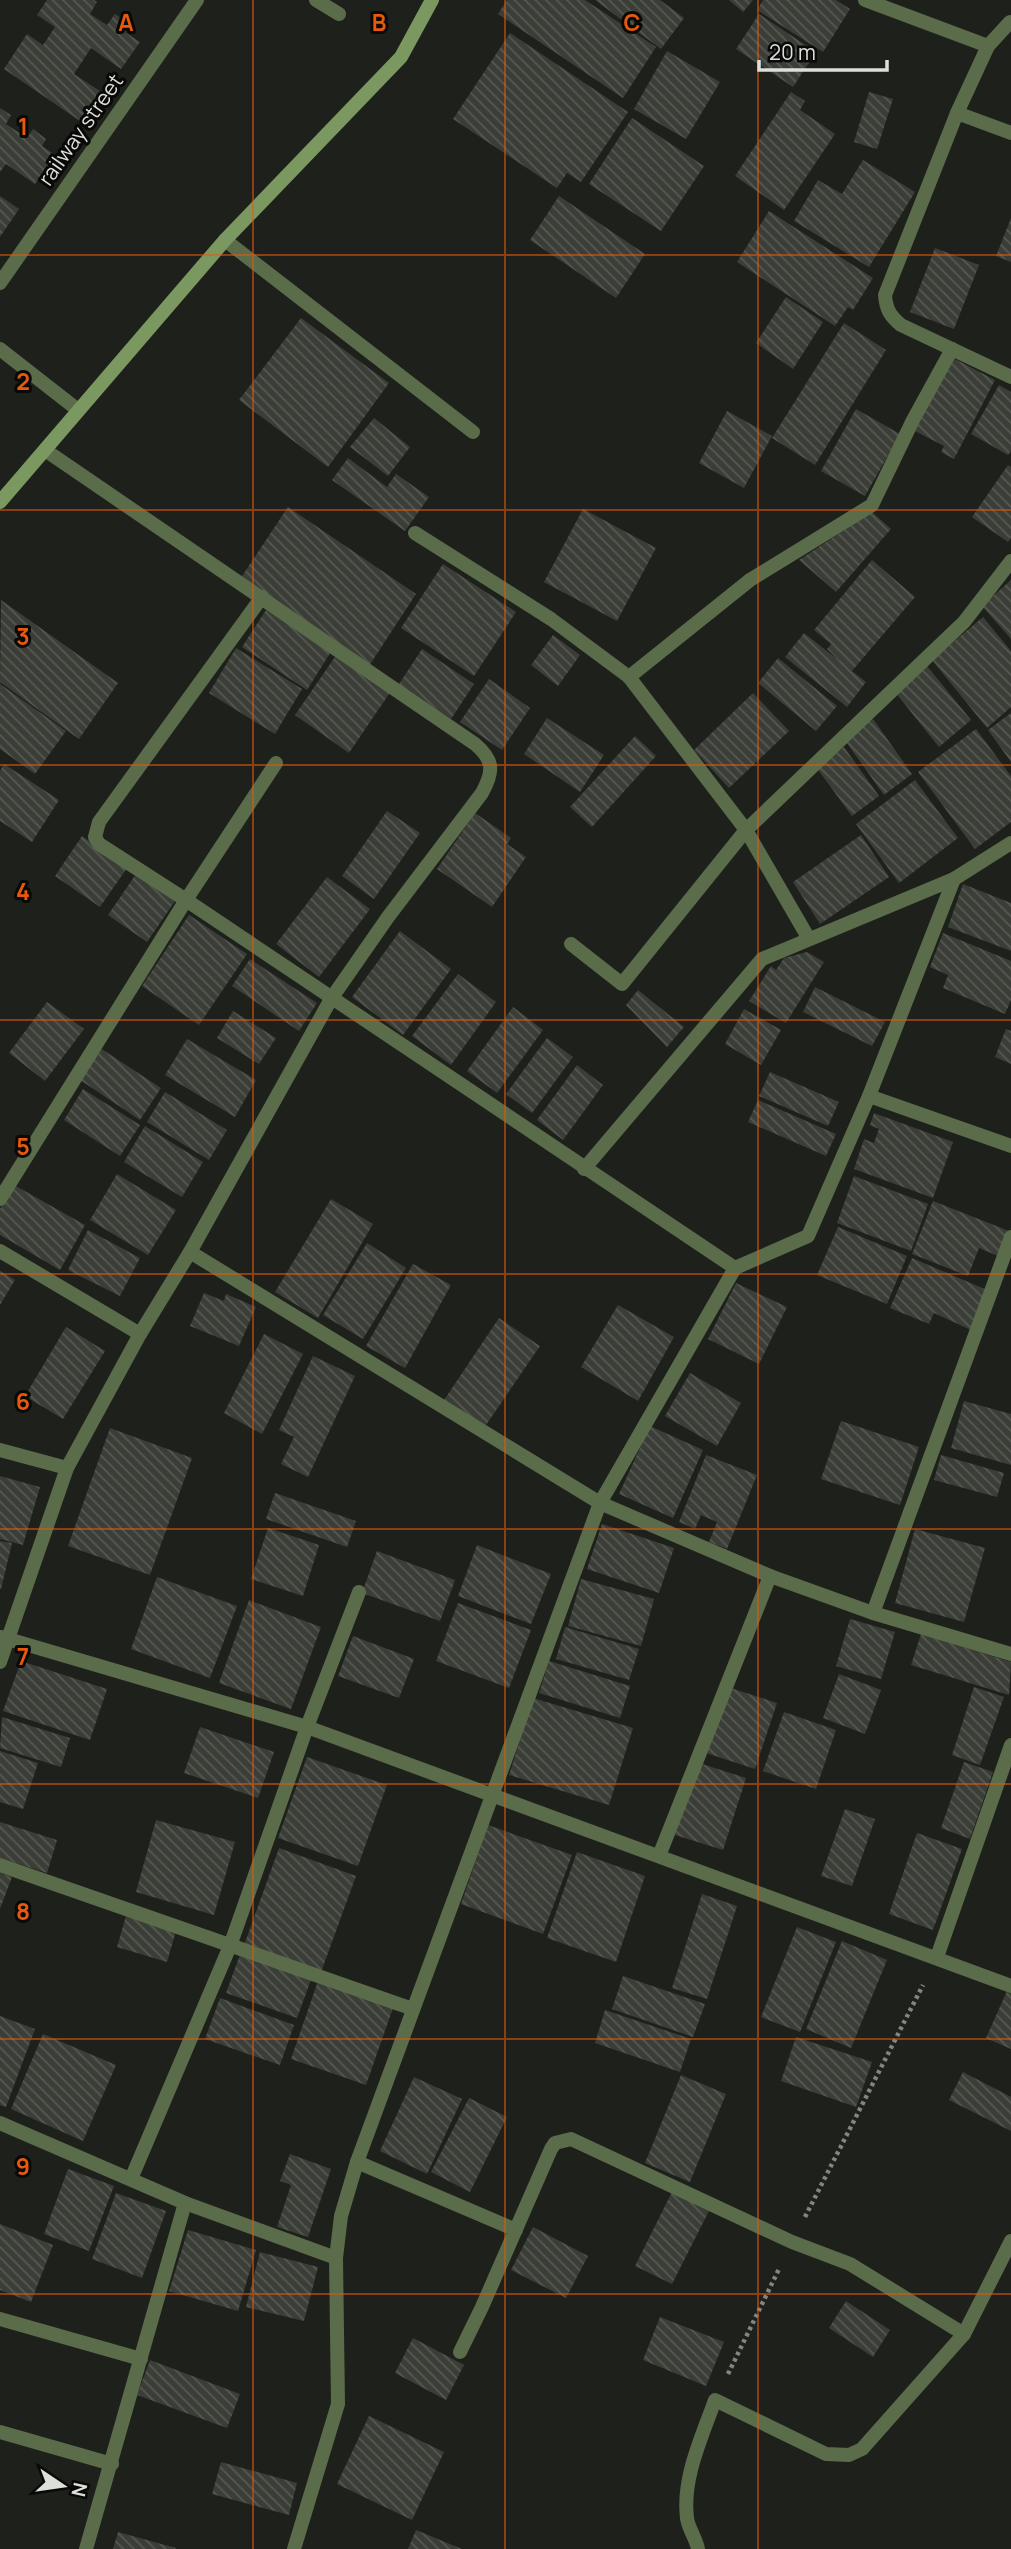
<svg xmlns="http://www.w3.org/2000/svg" width="1011" height="2549" viewBox="0 0 1011 2549" font-family="Manrope,sans-serif">
	<style>
		.building { fill: url(#building-back-hatch) }
		.lines { fill: none; stroke-linecap: round; stroke-linejoin: round }
		.path { stroke: #828580; stroke-width: 4.5; stroke-dasharray: 3.5 3.5; stroke-linecap: butt }
		.minor { stroke: #5a6c4a; stroke-width: 14 }
		.secondary { stroke: #7b9861; stroke-width: 14 }
		.grid { fill: none; stroke: #e8590c; stroke-width: 2; stroke-opacity: 0.55 }
		.labels { text-anchor: middle; stroke-width: 6; stroke-linejoin: round; paint-order: stroke }
		.street-label { font-size: 21px; fill: #dddfdb; stroke: #090a08 }
		.grid-label { font-size: 23px; text-anchor: middle; font-weight: bold; fill: #e8590c; stroke: #090a08; stroke-width: 6; stroke-linejoin: round; paint-order: stroke }
	</style>
	<defs>
		<pattern id="building-back-hatch" width="6" height="6" patternUnits="userSpaceOnUse" patternTransform="scale(1.75)"><rect width="6" height="6" fill="#3a3e37"/><path d="M-1 5l2 2M0 0l6 6M5-1l2 2" fill="none" stroke="#565953"/></pattern>
	</defs>
	<rect width="100%" height="100%" fill="#1e211b"/>
	<g class="building">
		<path d="M47,0H94L97,2L90,14L107,25L115,14L131,25L125,32L140,42L121,69L91,48L74,74L103,93L83,123L4,69L27,34L43,45L55,27L37,15Z"/>
		<path d="M507,0H585L656,47L623,98L498,14Z"/>
		<path d="M595,0H660L684,18L661,49Z"/>
		<path d="M729,0H753L743,12Z"/>
		<path d="M763,0H836L850,9L823,52L757,10Z"/>
		<path d="M759,14L816,52L793,87L736,49Z"/>
		<path d="M510,33L628,112L581,182L567,173L557,188L453,119Z"/>
		<path d="M667,51L720,82L686,139L634,109Z"/>
		<path d="M791,92L805,101L800,110L835,134L784,210L735,176Z"/>
		<path d="M869,92L893,99L877,149L854,142Z"/>
		<path d="M0,108L11,115L6,124L27,138L33,129L46,139L42,146L55,155L35,184L6,164L0,172Z"/>
		<path d="M632,118L704,166L661,231L589,184Z"/>
		<path d="M863,160L915,192L869,267L794,221L818,180L842,194Z"/>
		<path d="M0,196L19,209L0,237Z"/>
		<path d="M559,196L645,254L616,298L530,240Z"/>
		<path d="M769,211L873,278L853,310L848,307L835,326L737,262Z"/>
		<path d="M1011,218V262L996,256Z"/>
		<path d="M935,248L979,265L954,329L910,312Z"/>
		<path d="M786,297L823,322L793,369L756,343Z"/>
		<path d="M301,318L389,383L328,467L239,400Z"/>
		<path d="M844,323L886,350L815,465L772,438Z"/>
		<path d="M953,358L995,380L954,459L941,452L944,446L915,431Z"/>
		<path d="M999,385L1011,392V451L1008,455L971,434Z"/>
		<path d="M856,409L900,434L865,496L821,471Z"/>
		<path d="M727,411L772,436L744,488L699,463Z"/>
		<path d="M374,418L410,447L388,476L350,447Z"/>
		<path d="M348,458L387,487L396,474L429,497L405,531L332,480Z"/>
		<path d="M1008,465L1011,467V538L1008,542L972,517Z"/>
		<path d="M288,507L416,594L369,666L240,579Z"/>
		<path d="M583,509L656,548L617,621L544,582Z"/>
		<path d="M872,512L891,529L836,592L799,560Z"/>
		<path d="M872,560L915,597L852,671L866,682L847,707L785,657L804,633L841,662L827,649L831,644L814,630Z"/>
		<path d="M443,564L516,612L474,676L401,628Z"/>
		<path d="M1011,580V639L982,606Z"/>
		<path d="M1,600L118,683L79,739L0,682Z"/>
		<path d="M268,607L332,650L307,690L242,647Z"/>
		<path d="M983,617L1011,651V707L987,728L932,660Z"/>
		<path d="M553,635L580,655L558,686L531,665Z"/>
		<path d="M236,648L302,689L275,734L209,693Z"/>
		<path d="M422,649L474,684L451,719L399,684Z"/>
		<path d="M339,651L393,688L349,753L295,715Z"/>
		<path d="M778,658L837,706L816,731L758,683Z"/>
		<path d="M927,666L971,720L939,747L895,692Z"/>
		<path d="M489,679L530,708L502,750L460,722Z"/>
		<path d="M0,684L66,731L35,774L0,749Z"/>
		<path d="M753,693L789,731L729,788L694,750Z"/>
		<path d="M1011,713V762L988,730Z"/>
		<path d="M547,718L604,755L580,792L524,754Z"/>
		<path d="M873,719L912,774L884,795L844,739Z"/>
		<path d="M976,729L1011,776V822L975,849L918,772Z"/>
		<path d="M635,736L656,756L592,827L570,807Z"/>
		<path d="M844,747L879,796L852,816L816,767Z"/>
		<path d="M4,764L59,800L32,842L0,821V771Z"/>
		<path d="M915,780L958,838L899,883L856,824Z"/>
		<path d="M387,811L420,833L374,899L342,876Z"/>
		<path d="M475,813L511,838L507,844L526,857L492,907L437,869Z"/>
		<path d="M861,835L889,877L820,924L793,882Z"/>
		<path d="M82,836L127,868L100,907L55,876Z"/>
		<path d="M136,874L175,901L147,942L108,915Z"/>
		<path d="M327,877L370,909L319,977L276,944Z"/>
		<path d="M963,884L1011,903V951L948,927Z"/>
		<path d="M189,915L247,954L199,1025L142,986Z"/>
		<path d="M400,931L451,969L403,1035L352,997Z"/>
		<path d="M943,933L1011,961V1000L1005,1014L943,988L948,975L930,967Z"/>
		<path d="M807,952L824,962L786,1023L749,1001L771,966L776,970L784,958Z"/>
		<path d="M250,959L317,1003L299,1031L232,986Z"/>
		<path d="M458,974L496,1002L451,1065L412,1036Z"/>
		<path d="M815,987L885,1022L872,1046L803,1012Z"/>
		<path d="M638,990L684,1027L667,1047L626,1005Z"/>
		<path d="M47,1002L84,1029L45,1081L9,1053Z"/>
		<path d="M513,1007L543,1030L497,1093L467,1071Z"/>
		<path d="M744,1009L781,1030L761,1065L725,1044Z"/>
		<path d="M233,1011L276,1038L259,1064L217,1038Z"/>
		<path d="M1006,1029L1011,1031V1064L995,1057Z"/>
		<path d="M547,1038L573,1057L532,1113L506,1094Z"/>
		<path d="M187,1039L256,1080L235,1117L165,1075Z"/>
		<path d="M100,1048L161,1088L140,1120L80,1080Z"/>
		<path d="M577,1065L603,1085L563,1140L537,1120Z"/>
		<path d="M770,1072L839,1102L828,1126L759,1096Z"/>
		<path d="M83,1089L140,1125L120,1156L64,1120Z"/>
		<path d="M165,1092L227,1130L209,1160L147,1122Z"/>
		<path d="M758,1100L836,1134L826,1156L748,1122Z"/>
		<path d="M874,1113L953,1142L933,1198L854,1169L864,1139L874,1143L879,1129L870,1125Z"/>
		<path d="M145,1126L203,1162L182,1197L124,1162Z"/>
		<path d="M117,1174L176,1210L148,1255L90,1220Z"/>
		<path d="M854,1176L928,1204L911,1251L837,1223Z"/>
		<path d="M14,1185L85,1225L60,1270L0,1235V1209Z"/>
		<path d="M331,1199L373,1224L318,1318L275,1292Z"/>
		<path d="M933,1201L1009,1231L998,1256L979,1248L968,1276L912,1254Z"/>
		<path d="M838,1227L907,1256L887,1304L817,1275Z"/>
		<path d="M88,1230L140,1258L120,1296L68,1270Z"/>
		<path d="M367,1243L406,1268L363,1339L323,1315Z"/>
		<path d="M912,1258L987,1290L971,1330L934,1313L929,1324L890,1308Z"/>
		<path d="M413,1264L451,1285L405,1368L366,1346Z"/>
		<path d="M0,1271L15,1280L0,1305Z"/>
		<path d="M736,1283L787,1307L759,1364L708,1339Z"/>
		<path d="M204,1293L224,1301L226,1294L256,1307L239,1346L190,1326Z"/>
		<path d="M618,1305L674,1337L638,1401L581,1367Z"/>
		<path d="M499,1318L540,1346L484,1428L444,1400Z"/>
		<path d="M66,1327L105,1351L63,1419L25,1396Z"/>
		<path d="M264,1334L303,1354L262,1434L224,1413Z"/>
		<path d="M313,1356L355,1376L308,1477L281,1464L294,1437L279,1430Z"/>
		<path d="M690,1373L741,1403L717,1446L665,1416Z"/>
		<path d="M964,1401L1011,1414V1465L951,1448Z"/>
		<path d="M841,1421L919,1447L900,1505L821,1479Z"/>
		<path d="M650,1426L703,1450L673,1518L619,1494Z"/>
		<path d="M110,1428L192,1458L150,1575L68,1546Z"/>
		<path d="M706,1455L757,1475L727,1549L709,1542L717,1522L701,1515L695,1529L679,1522Z"/>
		<path d="M941,1455L1004,1473L997,1497L934,1480Z"/>
		<path d="M0,1476L40,1487L23,1545L0,1539Z"/>
		<path d="M275,1493L356,1521L347,1547L266,1519Z"/>
		<path d="M602,1524L674,1548L659,1593L587,1569Z"/>
		<path d="M268,1528L319,1545L303,1596L251,1579Z"/>
		<path d="M915,1529L985,1548L964,1622L895,1603Z"/>
		<path d="M0,1541L12,1543L1,1589H0Z"/>
		<path d="M477,1545L551,1574L531,1624L458,1596Z"/>
		<path d="M377,1551L455,1580L440,1621L362,1593Z"/>
		<path d="M157,1577L237,1606L210,1678L131,1649Z"/>
		<path d="M581,1579L654,1599L641,1646L568,1626Z"/>
		<path d="M249,1600L321,1627L291,1709L219,1683Z"/>
		<path d="M458,1603L531,1630L509,1688L436,1661Z"/>
		<path d="M850,1619L895,1632L881,1679L836,1666Z"/>
		<path d="M565,1627L639,1649L629,1680L556,1659Z"/>
		<path d="M921,1634L1011,1662L1009,1695L911,1665Z"/>
		<path d="M353,1636L414,1659L399,1698L338,1676Z"/>
		<path d="M21,1661L107,1689L90,1740L3,1711Z"/>
		<path d="M549,1661L630,1686L620,1718L539,1693Z"/>
		<path d="M839,1674L881,1690L865,1734L823,1718Z"/>
		<path d="M728,1687L777,1703L755,1769L706,1753Z"/>
		<path d="M974,1687L1004,1697L980,1765L952,1755Z"/>
		<path d="M533,1698L633,1728L609,1805L509,1775Z"/>
		<path d="M784,1712L836,1730L816,1789L763,1771Z"/>
		<path d="M2,1717L70,1738L61,1767L0,1748Z"/>
		<path d="M200,1727L274,1752L258,1798L184,1773Z"/>
		<path d="M0,1751L38,1763L23,1809L0,1802Z"/>
		<path d="M307,1757L387,1785L358,1866L278,1838Z"/>
		<path d="M964,1762L993,1772L970,1839L941,1828Z"/>
		<path d="M699,1763L746,1778L723,1850L675,1835Z"/>
		<path d="M845,1809L875,1819L852,1886L821,1876Z"/>
		<path d="M156,1820L235,1842L214,1915L136,1892Z"/>
		<path d="M0,1822L57,1840L47,1873L0,1858Z"/>
		<path d="M488,1825L572,1855L543,1934L461,1904Z"/>
		<path d="M917,1833L962,1849L933,1930L889,1914Z"/>
		<path d="M279,1848L356,1876L320,1975L243,1948Z"/>
		<path d="M577,1852L645,1876L616,1962L547,1938Z"/>
		<path d="M0,1873L12,1877L0,1909Z"/>
		<path d="M702,1894L737,1906L707,1999L672,1988Z"/>
		<path d="M126,1916L176,1931L167,1962L117,1947Z"/>
		<path d="M797,1927L836,1942L800,2032L761,2017Z"/>
		<path d="M842,1941L887,1960L851,2048L806,2029Z"/>
		<path d="M241,1952L312,1977L297,2018L226,1993Z"/>
		<path d="M623,1976L705,2004L693,2037L612,2009Z"/>
		<path d="M318,1981L393,2008L366,2085L291,2059Z"/>
		<path d="M1007,1991L1011,1993V2049L986,2038Z"/>
		<path d="M220,1998L294,2025L280,2065L205,2039Z"/>
		<path d="M605,2010L691,2039L680,2072L595,2043Z"/>
		<path d="M0,2016L35,2029L6,2107L0,2105Z"/>
		<path d="M43,2034L116,2065L83,2141L11,2109Z"/>
		<path d="M796,2037L872,2062L856,2107L781,2081Z"/>
		<path d="M963,2072L1011,2097V2131L949,2100Z"/>
		<path d="M681,2075L726,2094L690,2182L645,2163Z"/>
		<path d="M414,2077L462,2099L427,2174L380,2151Z"/>
		<path d="M469,2098L507,2117L470,2192L431,2172Z"/>
		<path d="M290,2154L331,2169L308,2237L277,2227L291,2185L280,2181Z"/>
		<path d="M68,2169L114,2186L89,2251L44,2234Z"/>
		<path d="M672,2192L709,2211L672,2284L635,2266Z"/>
		<path d="M116,2193L166,2211L142,2278L92,2259Z"/>
		<path d="M0,2224L53,2245L31,2302L0,2290Z"/>
		<path d="M533,2227L588,2256L566,2298L511,2270Z"/>
		<path d="M188,2230L256,2250L238,2311L169,2291Z"/>
		<path d="M260,2252L318,2267L304,2321L246,2307Z"/>
		<path d="M846,2301L890,2330L873,2357L829,2328Z"/>
		<path d="M660,2317L724,2342L706,2386L643,2360Z"/>
		<path d="M413,2338L464,2365L446,2400L395,2373Z"/>
		<path d="M150,2360L240,2394L227,2428L137,2395Z"/>
		<path d="M369,2416L444,2452L412,2520L337,2484Z"/>
		<path d="M221,2462L297,2483L289,2515L212,2494Z"/>
		<path d="M416,2530L462,2549H408Z"/>
		<path d="M118,2532L176,2548L175,2549H113Z"/>
	</g>
	<g class="lines">
		<g class="path">
			<path d="M805,2217L923,1985"/>
			<path d="M728,2374L779,2269"/>
		</g>
		<g class="minor">
			<path d="M316,0L339,14"/>
			<path d="M865,0L988,46"/>
			<path d="M1010,22L988,46L957,113L885,295C886,309 890,316 901,325L1011,377"/>
			<path d="M957,113L1011,133"/>
			<path d="M225,240L473,432"/>
			<path d="M0,283L197,0"/>
			<path d="M0,349L78,410"/>
			<path d="M415,533L551,619L629,677L746,830L809,939"/>
			<path d="M262,597L99,822L95,837L99,844L186,900L735,1268"/>
			<path d="M629,677L750,580L872,505L913,420L952,349"/>
			<path d="M571,944L622,984L746,830L964,622L1011,561"/>
			<path d="M869,1096L1011,1146"/>
			<path d="M584,1169L762,959L954,879L1011,843"/>
			<path d="M0,1199L186,900L276,763"/>
			<path d="M0,1251L140,1334"/>
			<path d="M190,1252L600,1503L770,1576L873,1613L1011,1654"/>
			<path d="M0,1450L67,1468"/>
			<path d="M873,1613L1011,1237"/>
			<path d="M1,1637L307,1727L1011,1986"/>
			<path d="M0,1662L67,1468L140,1334L190,1252L331,999L388,917L482,793C494,771 494,760 475,744L45,450"/>
			<path d="M659,1856L770,1576"/>
			<path d="M0,1865L413,2009"/>
			<path d="M937,1957L1011,1745"/>
			<path d="M0,2123L185,2203L336,2258"/>
			<path d="M357,2162L516,2230"/>
			<path d="M131,2179L230,1946L307,1727L359,1592"/>
			<path d="M0,2319L141,2359"/>
			<path d="M460,2352L482,2307L551,2149L555,2143L571,2139L792,2242L850,2264L964,2334"/>
			<path d="M0,2432L112,2464"/>
			<path d="M86,2549L185,2203"/>
			<path d="M294,2549L338,2404L336,2258L341,2216L357,2162L600,1503L735,1268L808,1236L869,1096L954,879"/>
			<path d="M698,2549C696,2538 688,2528 687,2518C682,2478 702,2437 715,2400L826,2454L849,2455L862,2449L964,2334L1011,2241"/>
		</g>
		<path class="secondary" d="M0,502L225,240L401,57L432,0"/>
	</g>
	<path class="grid" d="M253,0V2549M505,0V2549M758,0V2549M0,255H1011M0,510H1011M0,765H1011M0,1020H1011M0,1274H1011M0,1529H1011M0,1784H1011M0,2039H1011M0,2294H1011"/>
	<g class="labels">
		<g class="street-label">
			<text transform="translate(81 130) rotate(-55)" y="7">railway street</text>
		</g>
	</g>
	<g class="grid-label">
		<text x="126" y="31">A</text>
		<text x="379" y="31">B</text>
		<text x="632" y="31">C</text>
		<text x="23" y="135">1</text>
		<text x="23" y="390">2</text>
		<text x="23" y="645">3</text>
		<text x="23" y="900">4</text>
		<text x="23" y="1155">5</text>
		<text x="23" y="1410">6</text>
		<text x="23" y="1665">7</text>
		<text x="23" y="1920">8</text>
		<text x="23" y="2175">9</text>
	</g>
	<g transform="translate(63 2486) rotate(103)" stroke="#090a08" stroke-width="5" paint-order="stroke">
	<path d="M0-5L12 26L0 18L-12 26Z" fill="#dddfdb"/>
	<text y="-10" font-size="19" font-weight="bold" text-anchor="middle" fill="#dddfdb">N</text>
	</g>
	<path d="M759 60v10h128v-10" fill="none" stroke="#dddfdb" stroke-width="3.5"/>
	<text x="769" y="60" font-size="21" fill="#dddfdb" stroke="#090a08" stroke-width="5" paint-order="stroke">20 m</text>
</svg>
